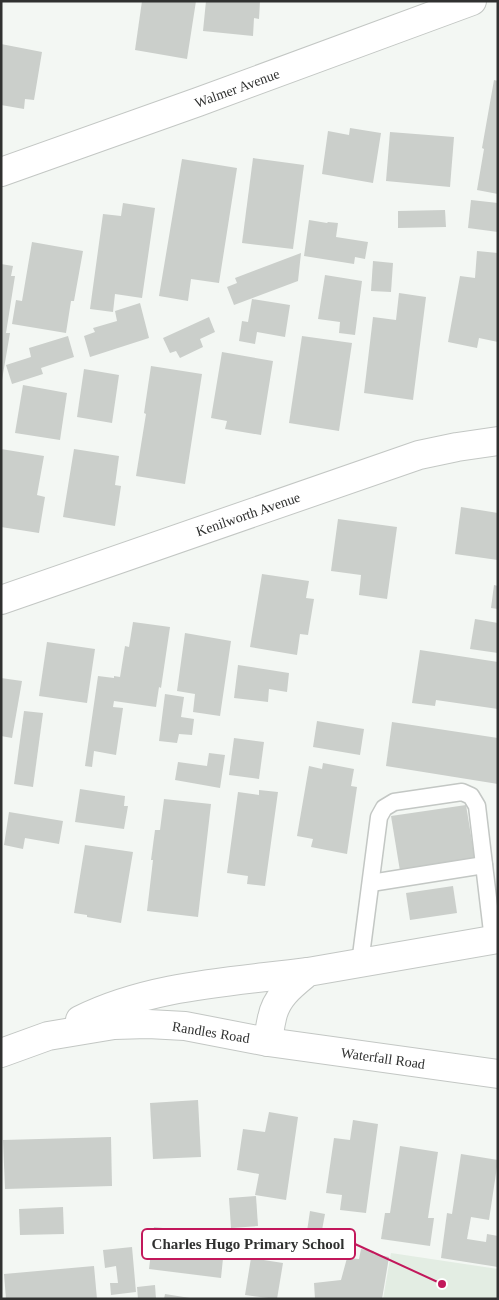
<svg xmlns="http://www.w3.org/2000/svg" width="499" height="1300" viewBox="0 0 499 1300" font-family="'Times New Roman',serif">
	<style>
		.built { fill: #e3ede3 }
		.building { fill: #cbcfcb }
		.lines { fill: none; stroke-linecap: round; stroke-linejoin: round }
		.service-casing { stroke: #c3c7c4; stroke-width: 19 }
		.minor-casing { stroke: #c3c7c4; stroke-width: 30 }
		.tertiary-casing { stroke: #c3c7c4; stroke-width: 30 }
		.service { stroke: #fff; stroke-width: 16 }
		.minor { stroke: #fff; stroke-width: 28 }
		.tertiary { stroke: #fff; stroke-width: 28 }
		.labels { text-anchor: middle; stroke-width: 4; stroke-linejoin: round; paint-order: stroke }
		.street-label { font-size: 14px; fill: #303130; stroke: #fff }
		.leader { fill: none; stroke: #c2185b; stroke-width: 2 }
		.callout-dot { fill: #c2185b; stroke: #fff; stroke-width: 2 }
		.callout { fill: #fff; stroke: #c2185b; stroke-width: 2 }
		.callout-label { font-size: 15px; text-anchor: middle; font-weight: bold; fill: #303130 }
	</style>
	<rect width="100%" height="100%" fill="#f3f7f3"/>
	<path class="built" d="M391,1253L498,1269V1299H383Z"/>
	<g class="building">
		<path d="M142,1H196L187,59L135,50Z"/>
		<path d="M206,1H260L259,19L254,18L253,36L203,31Z"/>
		<path d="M1,44L42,52L34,100L25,99L24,109L1,105Z"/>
		<path d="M494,80L498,81V194L477,190L484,149L482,148Z"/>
		<path d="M350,128L381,133L373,183L322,174L328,131L349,135Z"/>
		<path d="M390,132L454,137L450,187L386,181Z"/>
		<path d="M253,158L304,165L293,249L242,243Z"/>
		<path d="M182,159L237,168L219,283L191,279L188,301L159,296Z"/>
		<path d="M471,200L498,203V232L468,228Z"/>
		<path d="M123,203L155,208L142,298L115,294L113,312L90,309L103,214L121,216Z"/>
		<path d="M445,210L446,227L398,228V211Z"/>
		<path d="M309,220L327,223L328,222L338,223L336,237L368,242L365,259L355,257L354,264L304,256Z"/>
		<path d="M32,242L83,251L74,301H71L66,333L12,324L16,300L22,301Z"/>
		<path d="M477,251L498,253V342L479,338L477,348L448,342L460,276L475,278Z"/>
		<path d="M301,253L298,281L234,305L227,287L237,283L235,278Z"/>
		<path d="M373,261L393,263L391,292L371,291Z"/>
		<path d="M1,264L13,266L11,276H15L6,333H10L2,380H1Z"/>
		<path d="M325,275L362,281L355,335L339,333L340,322L318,319Z"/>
		<path d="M399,293L426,297L413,400L364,393L373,317L396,320Z"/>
		<path d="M252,299L290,305L285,337L257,332L255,344L239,341L242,321L248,322Z"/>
		<path d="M140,303L149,338L90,357L84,336L95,332L93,328L117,321L115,311Z"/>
		<path d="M209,317L215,332L200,339L203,347L180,358L176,351L170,353L163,338Z"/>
		<path d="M68,336L74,357L41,368L43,374L12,384L6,365L31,357L29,348Z"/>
		<path d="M302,336L352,343L339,431L289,423Z"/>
		<path d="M222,352L273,361L261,435L225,429L227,421L211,418Z"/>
		<path d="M151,366L202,374L185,484L136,476L146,414L144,413Z"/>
		<path d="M84,369L119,375L112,423L77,417Z"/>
		<path d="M23,385L67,393L60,440L15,433Z"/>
		<path d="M1,449L44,456L37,495L45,497L39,533L1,527Z"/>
		<path d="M74,449L119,456L115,485L121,486L115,526L63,517Z"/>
		<path d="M461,507L498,513V560L455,554Z"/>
		<path d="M338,519L397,527L387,599L359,595L361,575L331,571Z"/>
		<path d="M262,574L309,581L306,598L314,599L308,635L300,634L297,655L250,647Z"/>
		<path d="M494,585L498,586V609L491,608Z"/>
		<path d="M475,619L498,623V653L470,649Z"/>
		<path d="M133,622L170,627L161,688L159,687L156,707L114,701L113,707L123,708L116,755L94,751L92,767L85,766L98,676L114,678V676L120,677L125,646L129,647Z"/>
		<path d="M185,633L231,641L220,716L193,712L195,694L177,691Z"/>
		<path d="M47,642L95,649L87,703L39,696Z"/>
		<path d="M420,650L498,662V709L436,700L435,706L412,703Z"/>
		<path d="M238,665L289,673L287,692L269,689L268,702L234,698Z"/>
		<path d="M1,678L22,681L12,738L1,736Z"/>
		<path d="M165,694L184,697L181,717L194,719L192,735L179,734L177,743L159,741Z"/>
		<path d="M24,711L43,713L33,787L14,784Z"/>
		<path d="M317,721L364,729L360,755L313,747Z"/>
		<path d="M392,722L498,738V784L386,766Z"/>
		<path d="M234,738L264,742L259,779L229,775Z"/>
		<path d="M209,753L225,755L220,788L175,780L178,762L207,766Z"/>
		<path d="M323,763L354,769L351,786L357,787L347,854L311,847L313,839L297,836L309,766L322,769Z"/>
		<path d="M80,789L125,796L124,806H128L124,829L75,822Z"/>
		<path d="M259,790L278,792L265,886L247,884L248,876L227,873L238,792L259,795Z"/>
		<path d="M164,799L211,804L198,917L147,911L153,860H151L155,830H160Z"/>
		<path d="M466,805L475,860L400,871L391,816Z"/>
		<path d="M9,812L63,821L59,844L25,838L23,849L4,845Z"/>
		<path d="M85,845L133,852L121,923L87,917V915L74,913Z"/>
		<path d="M453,886L457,913L410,920L406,893Z"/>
		<path d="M198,1100L201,1157L153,1159L150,1103Z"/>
		<path d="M269,1112L298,1117L286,1200L255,1195L259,1174L237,1170L243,1129L265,1132Z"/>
		<path d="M353,1120L378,1124L366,1213L340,1210L342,1195L326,1193L334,1138L350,1140Z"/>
		<path d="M111,1137L112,1186L5,1189L3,1140Z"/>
		<path d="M400,1146L438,1152L428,1218H434L430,1246L381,1239L385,1213H390Z"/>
		<path d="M461,1154L498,1160L489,1220L471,1217L467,1239L486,1242L487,1234L498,1236V1267L441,1258L447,1213L452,1214Z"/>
		<path d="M256,1196L258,1226L231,1228L229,1198Z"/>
		<path d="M63,1207L64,1234L20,1235L19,1209Z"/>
		<path d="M310,1211L325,1214L320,1241L306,1238Z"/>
		<path d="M154,1227L216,1234V1238L225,1239L221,1278L149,1269Z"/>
		<path d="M132,1247L136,1292L111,1295L110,1283H118L116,1266L105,1268L103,1250Z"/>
		<path d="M361,1249L374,1251L373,1254L389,1257L382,1299H315L314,1283L341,1280L347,1258L359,1259Z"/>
		<path d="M251,1258L283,1263L277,1299L245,1295Z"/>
		<path d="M94,1266L97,1299H6L4,1274Z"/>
		<path d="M155,1285L156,1299H138L137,1287Z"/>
		<path d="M165,1294L190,1298V1299H164Z"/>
	</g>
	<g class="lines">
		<g class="service-casing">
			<g id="service">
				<path d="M371,883L484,865"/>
				<path d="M360,963L379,817L384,808L394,802L462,792L471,796L477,806L493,940"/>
			</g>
		</g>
		<g class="minor-casing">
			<g id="minor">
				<path d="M1,172L198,102L472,1"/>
				<path d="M1,600L419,455L457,447L498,441"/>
				<path d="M268,1042C269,1034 270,1026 272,1018C276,997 292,985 308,972L498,939"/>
			</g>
		</g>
		<g class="tertiary-casing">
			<g id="tertiary">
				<path d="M80,1020C150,985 231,982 308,972"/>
				<path d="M1,1053L48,1036L114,1025L148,1024L185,1026L268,1042L498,1074"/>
			</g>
		</g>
		<use href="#service" class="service"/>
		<use href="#minor" class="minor"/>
		<use href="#tertiary" class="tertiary"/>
	</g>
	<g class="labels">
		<g class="street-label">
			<text transform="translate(237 88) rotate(-20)" y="5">Walmer Avenue</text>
			<text transform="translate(248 514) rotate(-19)" y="5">Kenilworth Avenue</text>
			<text transform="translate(211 1032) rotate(9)" y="5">Randles Road</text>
			<text transform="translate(383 1058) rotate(8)" y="5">Waterfall Road</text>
		</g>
	</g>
	<path class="leader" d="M442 1284L355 1244"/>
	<circle class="callout-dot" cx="442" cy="1284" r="5"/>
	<rect class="callout" x="142" y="1229" width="213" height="30" rx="5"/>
	<g class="callout-label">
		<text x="248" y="1249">Charles Hugo Primary School</text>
	</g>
	<rect width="499" height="1300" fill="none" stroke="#303130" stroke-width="5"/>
</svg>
